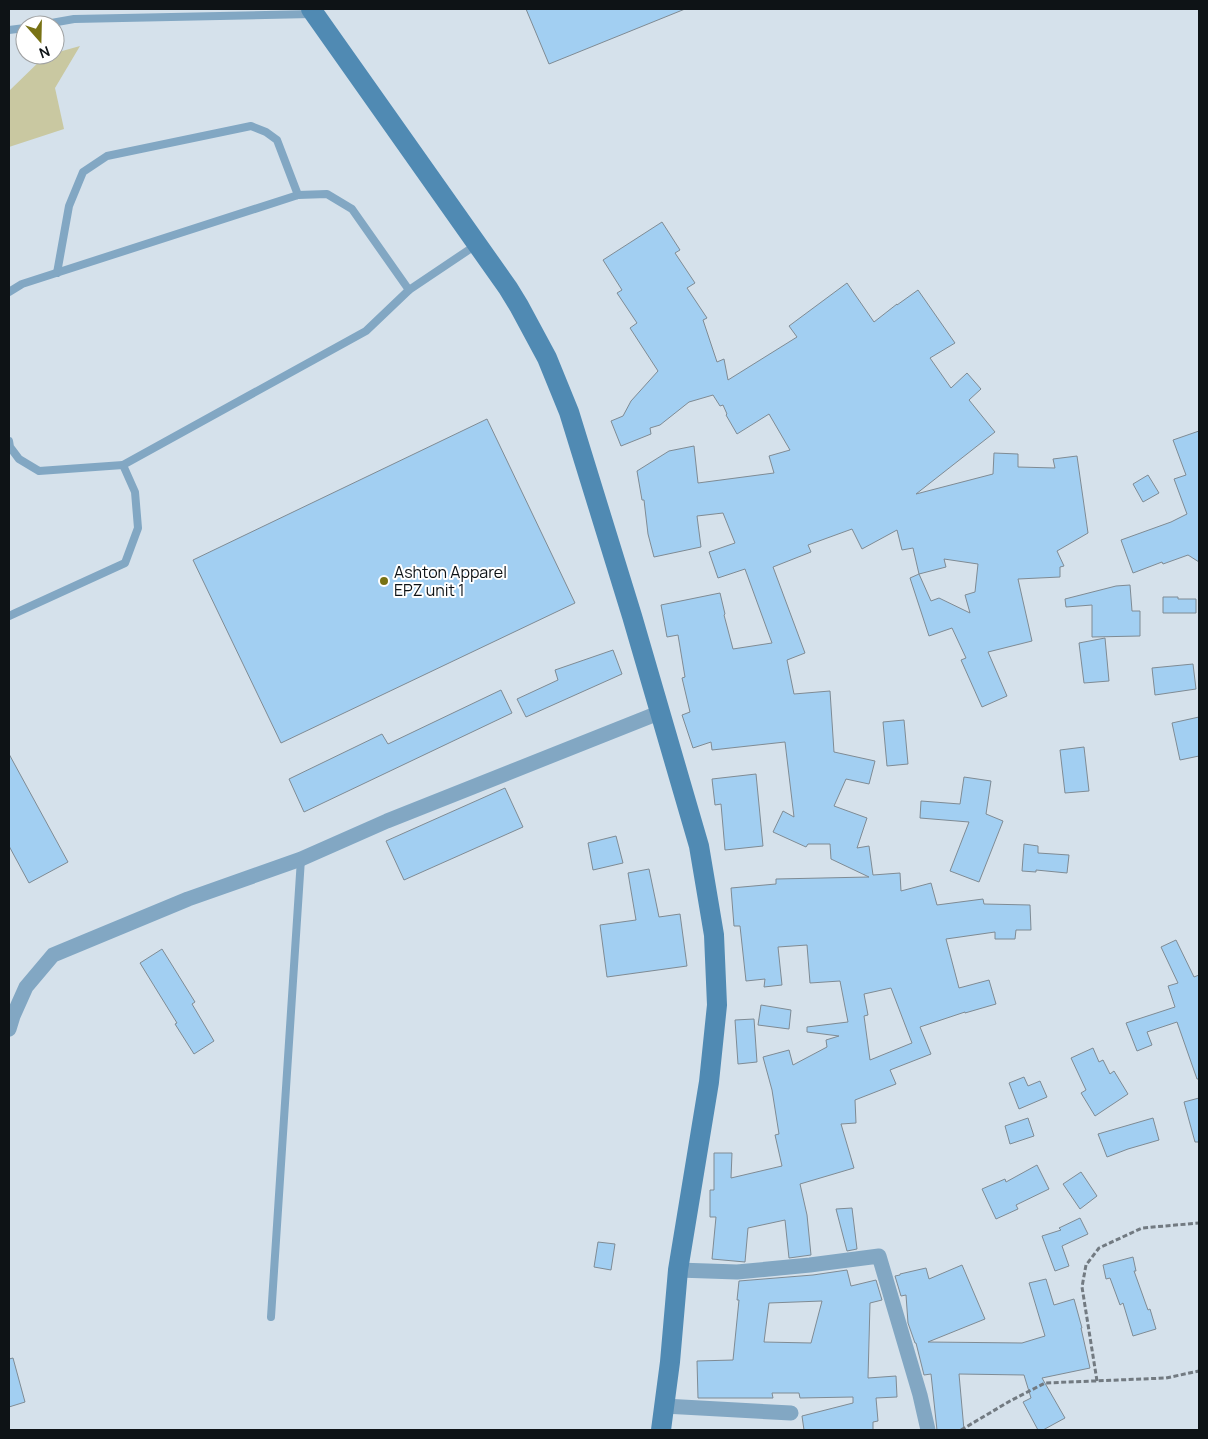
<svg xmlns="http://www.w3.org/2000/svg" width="1208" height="1439" viewBox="0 0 1208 1439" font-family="Manrope,sans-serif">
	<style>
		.green { fill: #c9c8a1 }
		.building { fill: #a2cff2; stroke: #7f8b94; fill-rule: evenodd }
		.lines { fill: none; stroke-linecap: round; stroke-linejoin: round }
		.path { stroke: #727a81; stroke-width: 3; stroke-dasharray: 5 2.5; stroke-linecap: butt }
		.service { stroke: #82a7c3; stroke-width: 8 }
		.minor { stroke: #82a7c3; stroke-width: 15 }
		.secondary { stroke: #508ab3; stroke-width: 20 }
		.poi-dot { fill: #787214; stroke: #fff; stroke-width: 2 }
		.labels { text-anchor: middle; stroke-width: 4; stroke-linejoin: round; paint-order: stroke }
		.poi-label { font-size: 16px; fill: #0e1316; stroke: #fff; text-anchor: start }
	</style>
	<rect width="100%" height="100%" fill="#d5e1eb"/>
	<path class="green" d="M80,46L55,88L64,129L9,147V91L45,56L55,55V53Z"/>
	<g class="building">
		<path d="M526,9H685L549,64Z"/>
		<path d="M662,222L680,250L675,253L695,283L687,288L707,318L703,320L717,362L724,359L728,380L797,337L789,326L847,283L874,322L897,304V305L918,290L955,343L930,358L951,388L967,373L981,389L969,400L995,432L916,494L993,474L994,453L1018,454V467L1055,468L1053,459L1077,456L1088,533L1057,551L1064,566L1060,567V577L1018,579L1032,641L988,652L1007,696L982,707L961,660L966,658L952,628L929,636L910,578L919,574L931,601L939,598L970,613L965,595L975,592L978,564L944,559L946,567L919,574L913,548L902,550L897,530L862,549L852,529L808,545L811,552L773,567L805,653L787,660L794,694L830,691L834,752L875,761L869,784L846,779L834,806L867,818L857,848L869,846L873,875L900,873L901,891L931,883L937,905L983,899L984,904L1030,905L1031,930H1016L1015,939H995V932L946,939L959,988L989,980L996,1004L965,1013V1012L920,1027L931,1054L890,1070L896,1084L855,1100L856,1123L841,1124L854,1168L800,1184L807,1215L811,1255L789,1258L785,1220L748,1228L745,1262L712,1259L716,1217H710V1190H714V1153H732L731,1178L782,1166L775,1135L779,1134L772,1090L763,1057L789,1050L793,1065L827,1047L826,1040L839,1036L807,1032V1027L848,1022L840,981L810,983L807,945L778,947L782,985L764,987L765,979L746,981L740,926H734L731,888L776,884V879L869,877L831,859L830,844H808L806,847L773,832L783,811L794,817L785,742L712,750L711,742L693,748L682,715L690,712L682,678L685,677L678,635L667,637L661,605L720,593L725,614L724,615L733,649L772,643L745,569L718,578L709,552L735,543L723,513L697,516L701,547L654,557L648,534L644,500H642L637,471L669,451L694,446L698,483L774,473L769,456L790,450L769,414L737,434L726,415L727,414L723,405L720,406L713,395L689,402L660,425L650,428L651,434L621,446L611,421L623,416L631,401L658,371L630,328L637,323L617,293L622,290L603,260ZM891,988L912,1043L870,1060L864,1016L868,1015L864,994Z"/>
		<path d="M487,419L575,603L281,743L193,560Z"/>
		<path d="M1199,431V562L1188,555L1163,564L1162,562L1133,573L1121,540L1171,522L1187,514L1174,479L1186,475L1173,440Z"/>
		<path d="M1148,475L1159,493L1143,502L1133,484Z"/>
		<path d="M1130,585L1132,611H1140V636L1092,637V605L1066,607L1065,599L1116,586Z"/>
		<path d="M1163,597H1178V599H1196V613H1163Z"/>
		<path d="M1105,638L1109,681L1084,683L1079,643Z"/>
		<path d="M613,650L622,674L526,717L517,699L558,680L555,670Z"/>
		<path d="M1193,664L1196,689L1155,695L1152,668Z"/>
		<path d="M501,690L512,713L304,812L289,779L382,734L388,744Z"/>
		<path d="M1199,717V756L1180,760L1172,723Z"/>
		<path d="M904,720L908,764L887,766L883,722Z"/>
		<path d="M1084,747L1089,791L1065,793L1060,750Z"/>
		<path d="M9,754L68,862L29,883L9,846Z"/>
		<path d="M756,774L763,846L725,850L721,804L715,805L712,779Z"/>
		<path d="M964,777L991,781L986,814L1003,821L979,882L950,871L969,822L920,818L921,801L960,804Z"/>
		<path d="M505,788L523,827L404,880L386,841Z"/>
		<path d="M616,836L623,863L593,870L588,843Z"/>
		<path d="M1024,844L1038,846V853L1069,855L1067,873L1036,870V872L1022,871Z"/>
		<path d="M649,869L659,917L680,914L687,966L607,977L600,925L636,920L628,873Z"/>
		<path d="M1176,940L1194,977L1199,975V1079H1197L1177,1022L1147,1032L1152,1045L1137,1051L1126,1023L1175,1007L1168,986L1178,983L1161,947Z"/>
		<path d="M162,949L195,1002L192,1004L214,1041L194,1054L175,1024L177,1023L140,963Z"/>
		<path d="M761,1005L791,1010L789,1029L758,1025Z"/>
		<path d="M754,1019L757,1062L738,1064L735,1020Z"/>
		<path d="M1093,1048L1099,1062L1103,1060L1110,1074L1114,1071L1128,1094L1095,1116L1081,1093L1086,1090L1071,1058Z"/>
		<path d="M1024,1077L1028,1086L1040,1081L1047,1097L1019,1109L1009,1083Z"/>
		<path d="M1199,1098V1142H1195L1184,1102Z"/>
		<path d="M1028,1118L1034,1136L1010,1144L1005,1126Z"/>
		<path d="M1153,1118L1159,1140L1128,1149L1107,1157L1098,1134Z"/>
		<path d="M1037,1165L1049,1189L1016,1205L1018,1209L996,1219L982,1189L1005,1179L1006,1182Z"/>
		<path d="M1081,1172L1097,1196L1080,1209L1063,1184Z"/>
		<path d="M852,1208L857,1249L847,1251L836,1209Z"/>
		<path d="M1080,1218L1088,1234L1062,1246L1069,1266L1055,1271L1042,1236L1061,1230L1059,1228Z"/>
		<path d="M598,1242L615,1244L611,1270L594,1267Z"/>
		<path d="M1133,1257L1136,1271H1134L1148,1310L1150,1309L1156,1329L1133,1336L1123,1303L1120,1305L1110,1278L1106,1279L1103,1265Z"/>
		<path d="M962,1265L985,1319L928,1342L1022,1343L1045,1336L1029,1283L1046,1279L1054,1305L1074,1299L1082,1328H1081L1090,1368L1042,1378L1065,1418L1043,1430H1038L1023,1402L1031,1398L1024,1375L959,1374L964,1430H937L931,1374L924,1375L916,1343H915L908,1323L906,1295L901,1296L895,1276L900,1275V1274L926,1268L929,1279Z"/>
		<path d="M847,1270L851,1286L876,1280L882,1300L870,1303L868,1378L896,1376L897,1397L876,1398L878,1421L873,1422V1430H804L802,1416L853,1403V1397L800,1398L799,1393H772L773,1398H698L697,1361L733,1360L739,1300H737L739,1281L813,1275ZM822,1301L811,1343L764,1342L769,1303Z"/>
		<path d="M13,1358L25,1402L9,1407V1359Z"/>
	</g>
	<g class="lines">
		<g class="path">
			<path d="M1097,1381L1082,1287L1086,1265L1099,1248L1142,1228L1199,1223"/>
			<path d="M961,1430L1010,1401L1045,1383L1166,1378L1199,1371"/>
		</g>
		<g class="service">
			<path d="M40,25L74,19L312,14"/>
			<path d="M9,30L25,28"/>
			<path d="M57,273L69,206L83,172L107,156L251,126L266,132L277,140L298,195"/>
			<path d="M9,292L22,284L298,195L327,194L352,209L409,290"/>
			<path d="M9,441L10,447L19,459L39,471L123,465"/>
			<path d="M9,616L125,563L138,528L135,492L123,465L366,331L409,290L476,245"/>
			<path d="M271,1317L301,859"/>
		</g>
		<g class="minor">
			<path d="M9,1029L13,1016L26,987L53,955L188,899L301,859L387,821L661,712"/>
			<path d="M678,1270L737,1272L810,1265L879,1256L920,1395L928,1430"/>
			<path d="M664,1406L791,1413"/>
		</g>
		<path class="secondary" d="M311,9L508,288L519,306L547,358L569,412L632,616L699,846L714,935L717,1005L709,1082L678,1270L670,1362L661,1430"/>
	</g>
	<circle class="poi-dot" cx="384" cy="581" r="5"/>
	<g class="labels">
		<g class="poi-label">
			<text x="394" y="578">Ashton Apparel<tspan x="394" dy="18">EPZ unit 1</tspan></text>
		</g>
	</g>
	<rect width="1208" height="1439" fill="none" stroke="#0e1316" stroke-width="20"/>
	<g transform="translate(40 40) rotate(160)"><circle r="24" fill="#ffffff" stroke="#9fa1a2"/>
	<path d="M0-4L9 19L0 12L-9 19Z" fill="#787214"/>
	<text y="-8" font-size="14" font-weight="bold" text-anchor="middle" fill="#0e1316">N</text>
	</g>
</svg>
